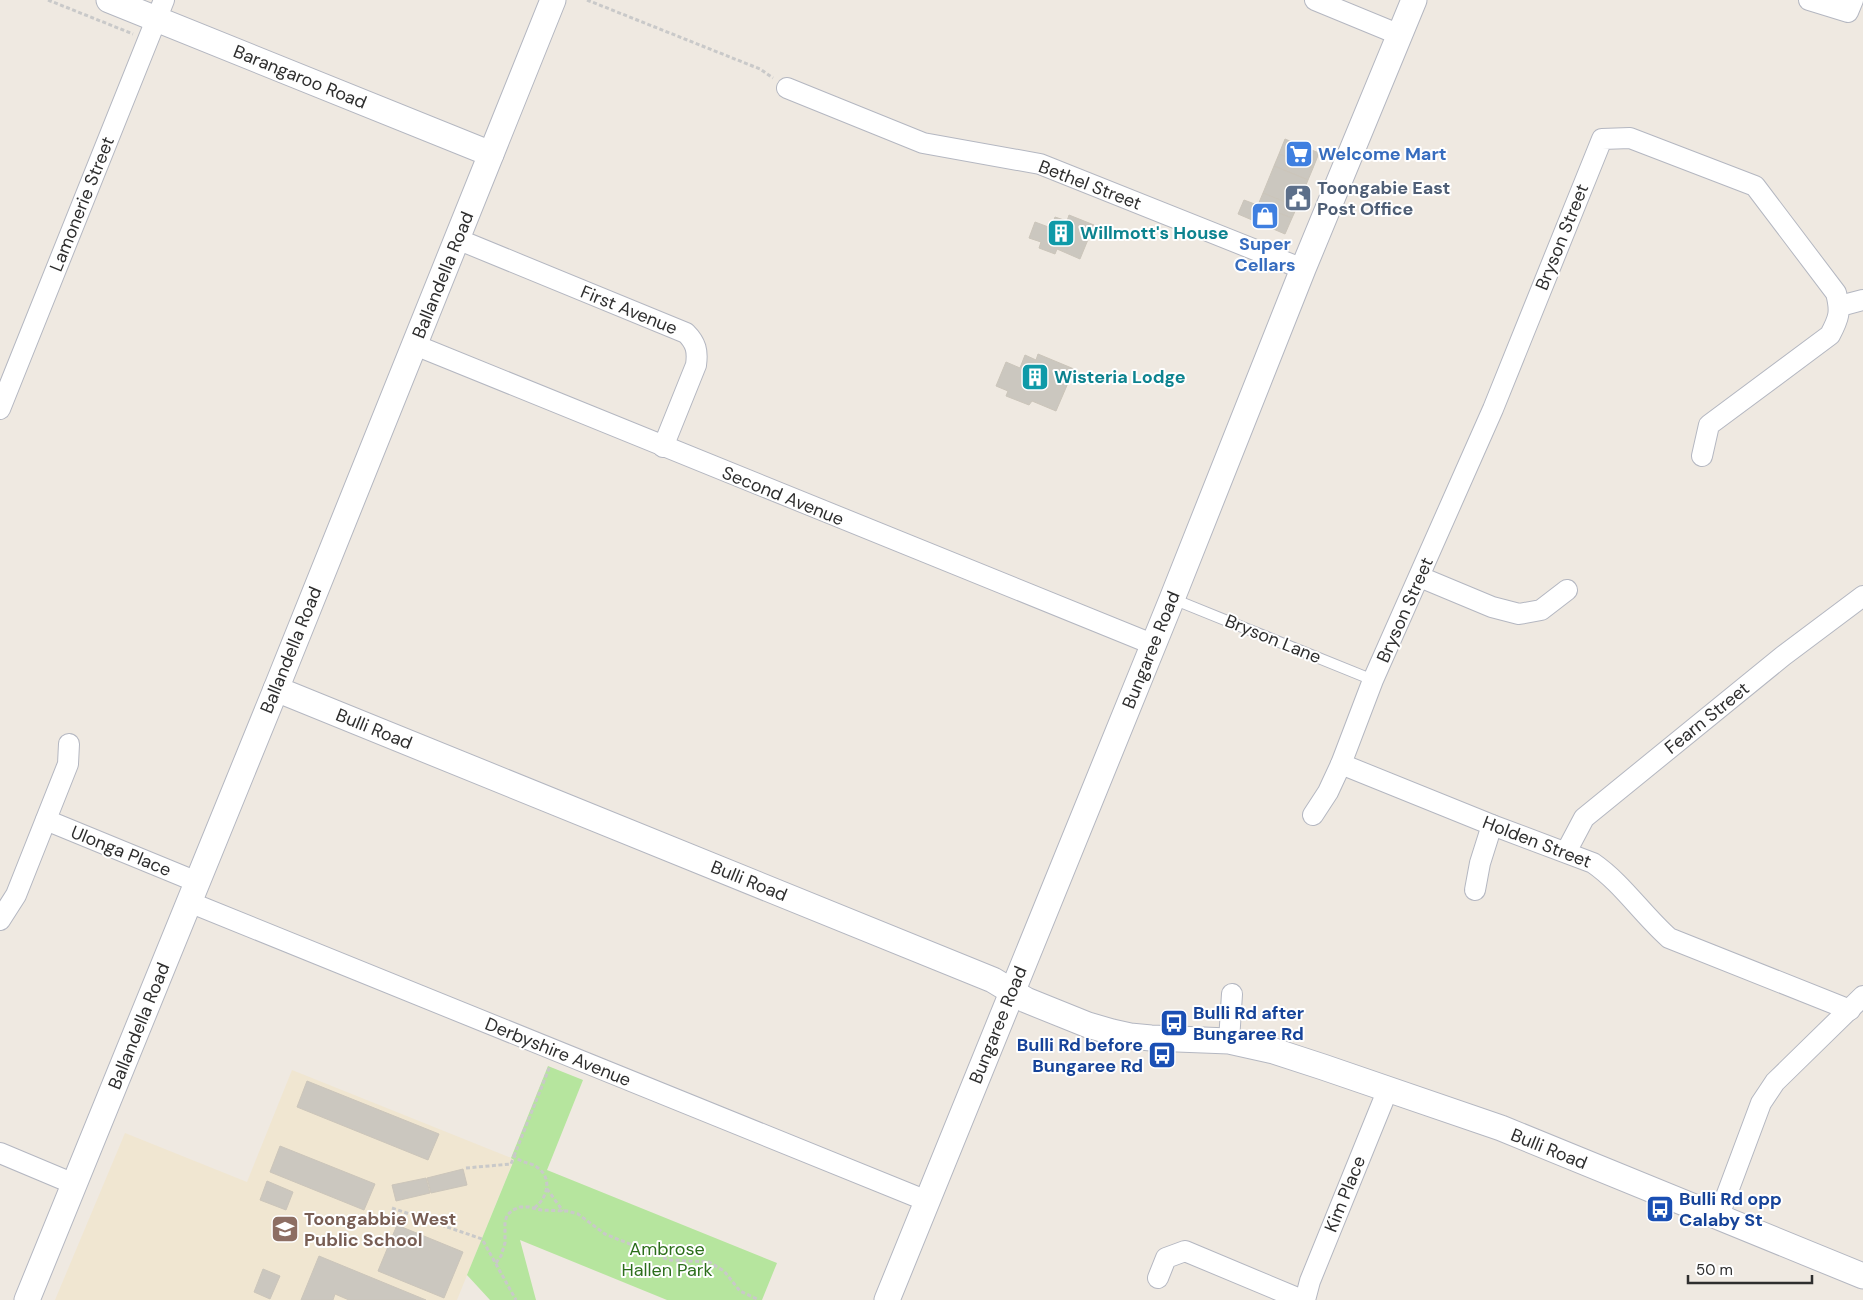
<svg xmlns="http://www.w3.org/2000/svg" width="1863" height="1300" viewBox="0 0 1863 1300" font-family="'DM Sans',sans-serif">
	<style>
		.education { fill: #f0e6d1 }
		.green { fill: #b6e59e }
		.building { fill: #cbc7bf; stroke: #cbc5ba }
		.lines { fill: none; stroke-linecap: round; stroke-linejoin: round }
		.service-casing { stroke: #b4b7c1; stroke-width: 12 }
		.minor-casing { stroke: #b4b7c1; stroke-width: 22 }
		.tertiary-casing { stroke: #b4b7c1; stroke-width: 27 }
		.path { stroke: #c9c9c9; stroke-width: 3; stroke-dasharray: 4 2.5; stroke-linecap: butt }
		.service { stroke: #fff; stroke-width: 10 }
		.minor { stroke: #fff; stroke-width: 20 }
		.tertiary { stroke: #fff; stroke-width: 25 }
		.labels { text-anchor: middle; stroke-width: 4; stroke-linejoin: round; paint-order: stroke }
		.street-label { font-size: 18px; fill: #2e2e2e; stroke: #fff }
		.shop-label { font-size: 18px; font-weight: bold; fill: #366cbe; stroke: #fff; text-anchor: start }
		.service-label { font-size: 18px; font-weight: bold; fill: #4e5e75; stroke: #fff; text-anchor: start }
		.culture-label { font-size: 18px; font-weight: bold; fill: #0d838f; stroke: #fff; text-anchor: start }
		.transit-label { font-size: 18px; font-weight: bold; fill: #164399; stroke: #fff; text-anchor: start }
		.education-label { font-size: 18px; font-weight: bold; fill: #785e54; stroke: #fff; text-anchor: start }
		.park-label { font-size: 18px; fill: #2c6e1b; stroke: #fff }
	</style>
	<rect width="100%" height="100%" fill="#efe9e1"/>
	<path class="education" d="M292,1070L514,1159L457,1300H55L125,1133L247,1182Z"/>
	<path class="green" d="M548,1066L583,1080L547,1170L777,1263L762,1300H667L520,1240L536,1300H490L467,1275L514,1160L511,1158Z"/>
	<g class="building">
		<path d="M1285,139L1319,153L1313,168L1279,154Z"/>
		<path d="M1279,154L1313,168L1308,180L1274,166Z"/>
		<path d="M1274,166L1308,180L1297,207L1263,193Z"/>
		<path d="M1263,193L1297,207L1292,218L1258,205Z"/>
		<path d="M1244,200L1292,218L1285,234L1238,214Z"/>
		<path d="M1069,215L1094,225L1080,259L1057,249L1055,254L1039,248L1041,242L1029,238L1035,222L1051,228L1055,217L1067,221Z"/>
		<path d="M1038,354L1074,369L1056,411L1032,401L1029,405L1006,396L1008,391L996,386L1006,362L1020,368L1025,355L1036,360Z"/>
		<path d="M307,1081L439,1134L428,1160L297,1107Z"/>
		<path d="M280,1146L375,1184L364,1210L270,1172Z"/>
		<path d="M463,1169L467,1185L431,1193L427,1178Z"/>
		<path d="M426,1178L430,1193L396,1201L392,1185Z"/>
		<path d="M267,1181L293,1192L286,1210L260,1200Z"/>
		<path d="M397,1225L463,1252L444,1298L378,1271Z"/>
		<path d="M319,1256L426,1300H349L335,1294L333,1300H301Z"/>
		<path d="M263,1269L280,1276L270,1299L254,1292Z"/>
	</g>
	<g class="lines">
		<g class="service-casing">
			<path id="service" d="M1173,599L1373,680"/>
		</g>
		<g class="minor-casing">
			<g id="minor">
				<path d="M1315,0L1400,35"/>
				<path d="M1809,0L1848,12L1853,0"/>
				<path d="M787,88L923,143L1040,164L1303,269"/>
				<path d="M457,239L686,333C696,343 698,351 696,365L663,447"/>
				<path d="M1840,306L1863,300"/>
				<path d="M415,345L1152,644"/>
				<path d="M0,409L164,0"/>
				<path d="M1420,577L1492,607L1519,614L1541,610L1567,590"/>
				<path d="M1341,764L1492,825L1593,863C1622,883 1642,914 1669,938L1850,1010"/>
				<path d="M1313,815L1328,792L1341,764L1373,680L1493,409L1602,139L1630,138L1755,186L1836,293C1841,312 1839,318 1830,335L1709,425L1702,456"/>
				<path d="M46,820L197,882"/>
				<path d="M1566,852L1584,818L1783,656L1863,596"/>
				<path d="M1475,890L1480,863L1492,825"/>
				<path d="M189,902L927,1201"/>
				<path d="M0,920L16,895L68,764L69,744"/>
				<path d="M1229,1041L1232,994"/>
				<path d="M0,1153L74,1184"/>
				<path d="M1718,1218L1761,1103L1775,1082L1863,996"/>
				<path d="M1158,1278L1166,1258L1185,1251L1302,1300"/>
				<path d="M1305,1300L1310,1281L1388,1089"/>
			</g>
		</g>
		<g class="tertiary-casing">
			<g id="tertiary">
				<path d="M109,0L491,154"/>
				<path d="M276,689L993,980L1026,1000L1088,1025L1112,1032L1130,1036L1151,1038L1229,1041L1274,1051L1323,1067L1501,1128L1863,1276"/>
				<path d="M27,1300L276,689L553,0"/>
				<path d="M887,1300L1172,599L1303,269L1414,0"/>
			</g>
		</g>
		<g class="path">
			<path d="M48,0L133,34"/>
			<path d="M587,0L760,69L773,78"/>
			<path d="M514,1156L550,1066"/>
			<path d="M466,1168L511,1164L514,1156C524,1165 530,1161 538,1168C553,1179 547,1199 534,1208"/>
			<path d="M547,1189L563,1211"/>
			<path d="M392,1208L482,1239L516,1300"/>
			<path d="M496,1263L501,1256L505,1243V1222L507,1215L513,1210L520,1207H529L541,1210L567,1211L578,1214L605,1234L669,1260L709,1262L724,1271L740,1291L759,1300"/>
		</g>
		<use href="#service" class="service"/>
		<use href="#minor" class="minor"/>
		<use href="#tertiary" class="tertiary"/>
	</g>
	<defs>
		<g id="supermarket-square" transform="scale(1.4375)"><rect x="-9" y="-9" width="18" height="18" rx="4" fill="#3f7fe0" stroke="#fff"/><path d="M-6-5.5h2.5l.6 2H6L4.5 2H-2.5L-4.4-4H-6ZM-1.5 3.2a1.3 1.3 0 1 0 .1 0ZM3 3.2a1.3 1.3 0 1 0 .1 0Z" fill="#fff"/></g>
		<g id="civic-square" transform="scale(1.4375)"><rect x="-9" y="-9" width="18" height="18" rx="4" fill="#5c6f8a" stroke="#fff"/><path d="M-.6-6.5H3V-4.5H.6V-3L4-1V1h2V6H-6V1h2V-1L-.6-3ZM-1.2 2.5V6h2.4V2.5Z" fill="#fff"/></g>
		<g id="shop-square" transform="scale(1.4375)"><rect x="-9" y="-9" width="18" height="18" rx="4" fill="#3f7fe0" stroke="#fff"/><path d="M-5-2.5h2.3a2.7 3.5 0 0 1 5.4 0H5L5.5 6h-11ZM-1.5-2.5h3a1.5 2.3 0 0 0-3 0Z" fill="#fff"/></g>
		<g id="building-square" transform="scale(1.4375)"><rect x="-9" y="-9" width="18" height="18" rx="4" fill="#0f9aa8" stroke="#fff"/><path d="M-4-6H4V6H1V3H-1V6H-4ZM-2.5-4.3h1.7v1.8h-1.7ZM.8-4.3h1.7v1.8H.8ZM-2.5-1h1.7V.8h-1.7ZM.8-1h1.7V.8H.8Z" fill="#fff"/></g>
		<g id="bus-square" transform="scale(1.4375)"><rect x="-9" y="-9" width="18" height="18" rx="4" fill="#1a4fb4" stroke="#fff"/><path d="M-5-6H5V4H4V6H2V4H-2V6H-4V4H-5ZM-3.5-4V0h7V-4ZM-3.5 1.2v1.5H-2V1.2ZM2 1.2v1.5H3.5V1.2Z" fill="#fff"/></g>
		<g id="school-square" transform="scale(1.4375)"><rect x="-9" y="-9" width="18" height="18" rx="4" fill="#8d6e63" stroke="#fff"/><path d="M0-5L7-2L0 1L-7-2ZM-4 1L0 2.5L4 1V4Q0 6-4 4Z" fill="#fff"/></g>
	</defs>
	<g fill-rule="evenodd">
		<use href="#supermarket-square" x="1299" y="154"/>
		<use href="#civic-square" x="1298" y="198"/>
		<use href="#shop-square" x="1265" y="216"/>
		<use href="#building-square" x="1061" y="233"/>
		<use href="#building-square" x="1035" y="377"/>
		<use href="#bus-square" x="1174" y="1023"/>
		<use href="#bus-square" x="1162" y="1055"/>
		<use href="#bus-square" x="1660" y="1209"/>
		<use href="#school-square" x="285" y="1229"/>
	</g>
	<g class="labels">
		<g class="street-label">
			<text transform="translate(300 77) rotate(22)" y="6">Barangaroo Road</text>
			<text transform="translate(1090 185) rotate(21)" y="6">Bethel Street</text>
			<text transform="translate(82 204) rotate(-68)" y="6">Lamonerie Street</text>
			<text transform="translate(1562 237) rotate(-68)" y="6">Bryson Street</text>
			<text transform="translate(443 275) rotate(-68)" y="6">Ballandella Road</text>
			<text transform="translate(629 310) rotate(22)" y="6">First Avenue</text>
			<text transform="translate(783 496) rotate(22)" y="6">Second Avenue</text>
			<text transform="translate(1405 610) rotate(-66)" y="6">Bryson Street</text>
			<text transform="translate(1273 639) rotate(22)" y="6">Bryson Lane</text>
			<text transform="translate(291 650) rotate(-68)" y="6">Ballandella Road</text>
			<text transform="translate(1151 650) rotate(-68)" y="6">Bungaree Road</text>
			<text transform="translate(1707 718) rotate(-39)" y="6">Fearn Street</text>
			<text transform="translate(374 729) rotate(22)" y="6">Bulli Road</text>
			<text transform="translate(1537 842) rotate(21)" y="6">Holden Street</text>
			<text transform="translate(121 851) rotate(22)" y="6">Ulonga Place</text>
			<text transform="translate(749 881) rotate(22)" y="6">Bulli Road</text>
			<text transform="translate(998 1025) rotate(-68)" y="6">Bungaree Road</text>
			<text transform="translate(139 1026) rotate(-68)" y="6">Ballandella Road</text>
			<text transform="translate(558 1052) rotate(22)" y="6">Derbyshire Avenue</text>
			<text transform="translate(1549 1149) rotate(22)" y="6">Bulli Road</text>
			<text transform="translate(1345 1194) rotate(-68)" y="6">Kim Place</text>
		</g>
		<g class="shop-label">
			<text x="1318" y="160">Welcome Mart</text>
			<text x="1265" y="250" text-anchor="middle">Super<tspan x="1265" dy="21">Cellars</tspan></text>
		</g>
		<g class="service-label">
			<text x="1317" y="194">Toongabie East<tspan x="1317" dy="21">Post Office</tspan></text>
		</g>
		<g class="culture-label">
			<text x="1080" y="239">Willmott's House</text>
			<text x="1054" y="383">Wisteria Lodge</text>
		</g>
		<g class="transit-label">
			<text x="1193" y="1019">Bulli Rd after<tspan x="1193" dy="21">Bungaree Rd</tspan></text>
			<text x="1143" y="1051" text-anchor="end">Bulli Rd before<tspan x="1143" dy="21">Bungaree Rd</tspan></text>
			<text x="1679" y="1205">Bulli Rd opp<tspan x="1679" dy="21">Calaby St</tspan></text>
		</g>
		<g class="education-label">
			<text x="304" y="1225">Toongabbie West<tspan x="304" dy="21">Public School</tspan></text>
		</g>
		<g class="park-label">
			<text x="667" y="1255">Ambrose<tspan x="667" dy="21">Hallen Park</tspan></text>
		</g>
	</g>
	<path d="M1688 1275v8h124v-8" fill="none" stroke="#2e2e2e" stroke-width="2.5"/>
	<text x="1696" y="1275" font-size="15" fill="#2e2e2e" stroke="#ffffff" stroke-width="4" paint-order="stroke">50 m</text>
</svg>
